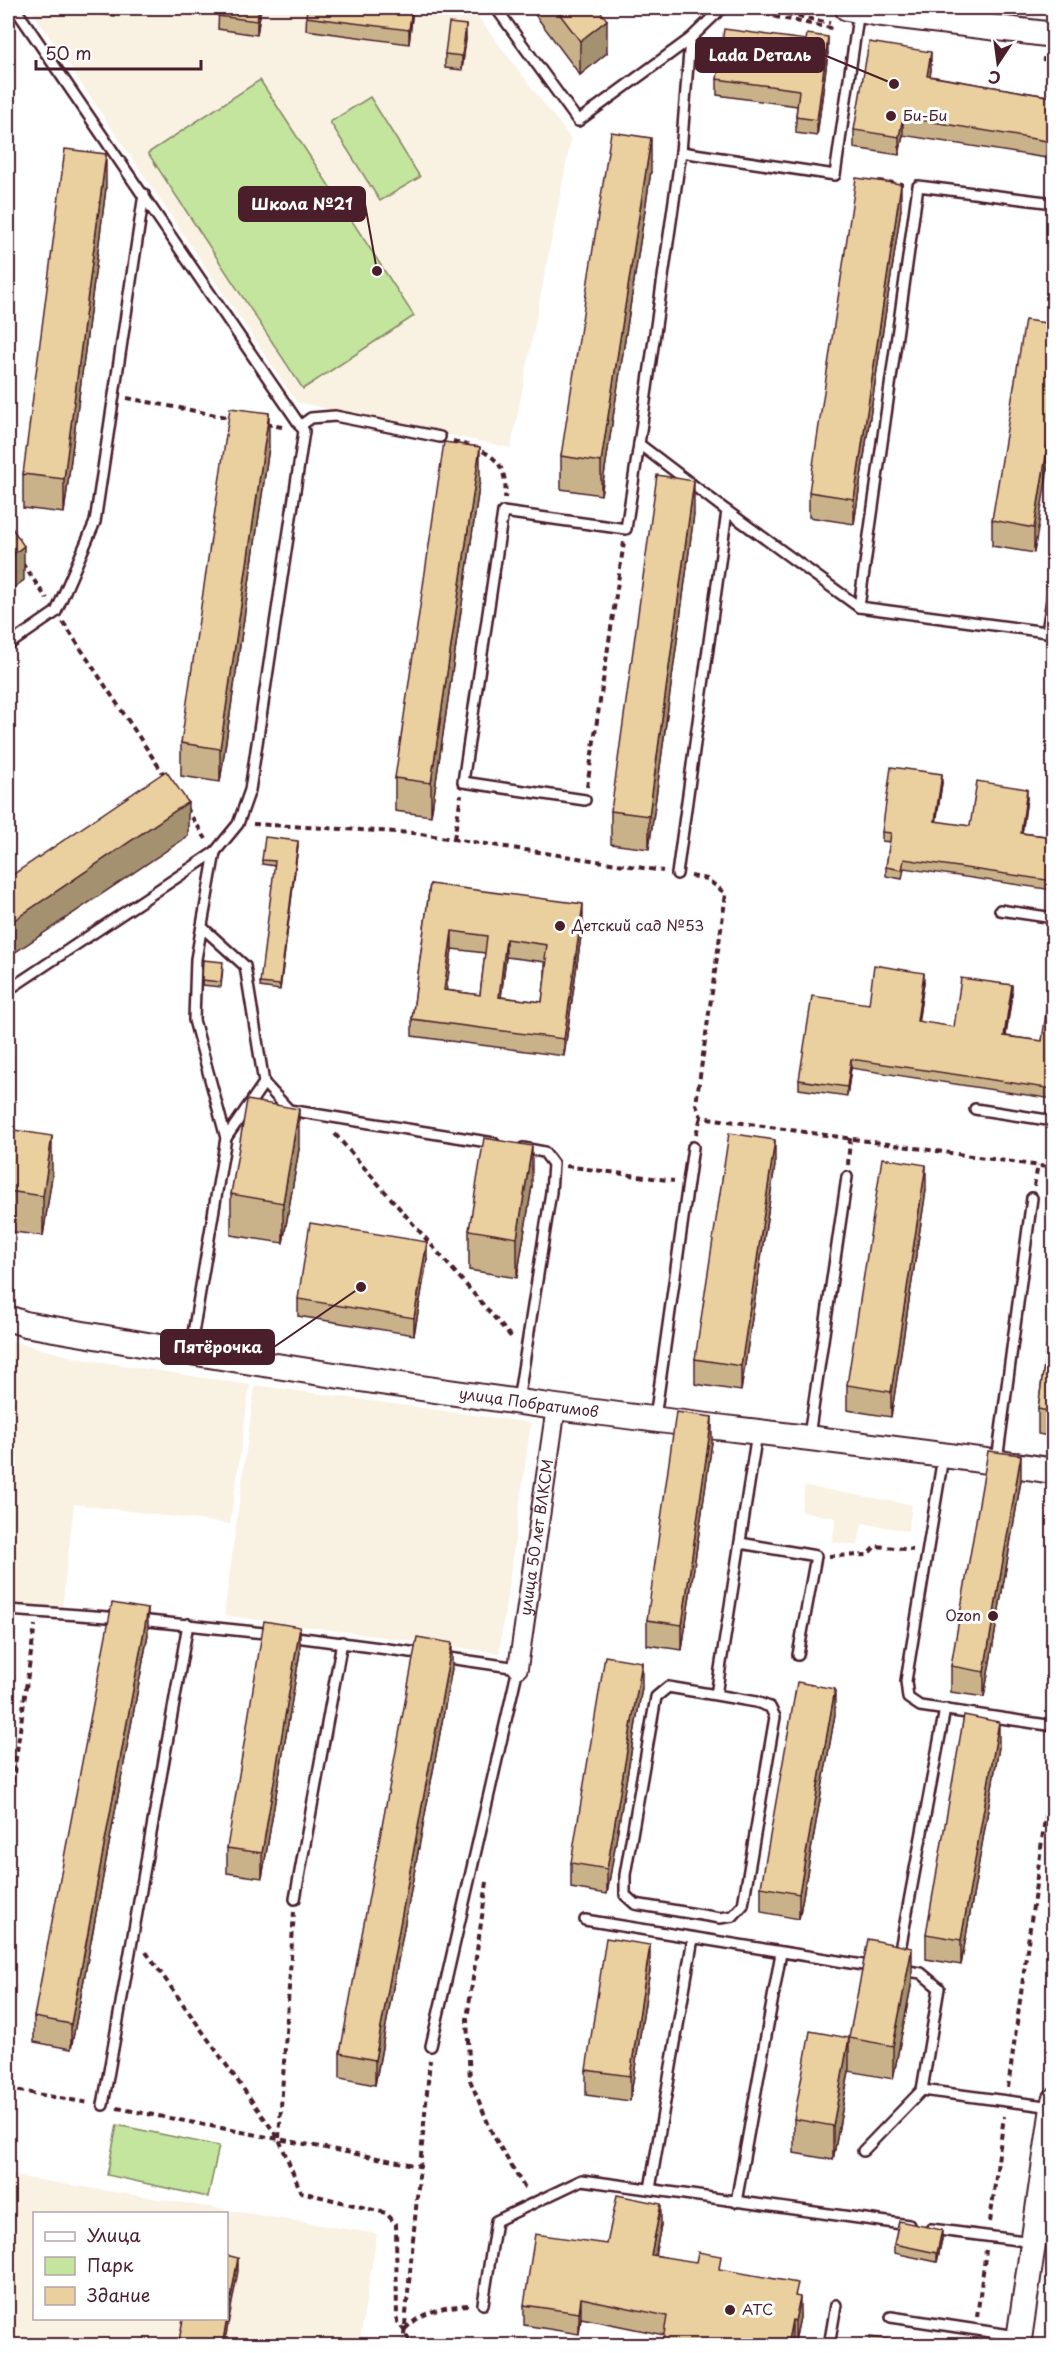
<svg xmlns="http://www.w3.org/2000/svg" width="1061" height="2353" viewBox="0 0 1061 2353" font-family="'Playpen Sans',sans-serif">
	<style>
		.built { fill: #f9f1e2; fill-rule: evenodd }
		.green { fill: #c3e59e; stroke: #868264; stroke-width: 1.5 }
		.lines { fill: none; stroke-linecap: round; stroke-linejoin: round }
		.lane-casing { stroke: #4a1f2b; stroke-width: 14 }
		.street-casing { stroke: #4a1f2b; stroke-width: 22 }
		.secondary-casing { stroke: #4a1f2b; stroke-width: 28 }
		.path { stroke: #4a1f2b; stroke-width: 4; stroke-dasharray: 6 4.5; stroke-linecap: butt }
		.lane { stroke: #fff; stroke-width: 9 }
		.street { stroke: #fff; stroke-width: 18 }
		.secondary { stroke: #fff; stroke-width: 24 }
		.wall { fill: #c9b289; stroke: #4a1f2b; stroke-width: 1.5; fill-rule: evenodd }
		.shaded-wall { fill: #a4916f; stroke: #4a1f2b; stroke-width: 1.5 }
		.building { fill: #eacf9f; stroke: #4a1f2b; stroke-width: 1.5; fill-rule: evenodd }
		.poi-dot { fill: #4a1f2b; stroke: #fff; stroke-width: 2 }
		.labels { text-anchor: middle; stroke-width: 6; stroke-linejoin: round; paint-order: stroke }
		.poi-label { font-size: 15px; fill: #4a1f2b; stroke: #fff; text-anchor: start }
		.street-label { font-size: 15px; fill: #4a1f2b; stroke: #fff }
		.leader { fill: none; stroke: #4a1f2b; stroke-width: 2 }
		.callout-dot { fill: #4a1f2b; stroke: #fff; stroke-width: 2 }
		.callout { fill: #4a1f2b; stroke: #4a1f2b; stroke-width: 2 }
		.callout-label { font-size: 16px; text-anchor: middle; font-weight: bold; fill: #fff }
	</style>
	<rect width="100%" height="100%" fill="#fff"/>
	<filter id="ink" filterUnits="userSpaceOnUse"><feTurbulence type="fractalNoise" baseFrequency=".0167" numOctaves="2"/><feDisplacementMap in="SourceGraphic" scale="12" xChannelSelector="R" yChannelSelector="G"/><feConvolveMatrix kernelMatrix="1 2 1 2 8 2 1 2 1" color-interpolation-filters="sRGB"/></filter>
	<g filter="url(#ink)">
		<g class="built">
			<path d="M30,8H471L571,139L511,448L297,402Z"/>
			<path d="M8,1340L76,1358L250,1385L230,1524L74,1504L62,1608L8,1603Z"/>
			<path d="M255,1385L531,1423L499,1653L224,1615Z"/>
			<path d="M805,1486L912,1505L908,1531L862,1523L858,1546L832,1542L836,1518L801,1511Z"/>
			<path d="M8,1615L16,1616L8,1685Z"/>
			<path d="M8,2175L377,2234L359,2345H8ZM34,2214H226V2318H34Z"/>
		</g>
		<g class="green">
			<path d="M260,80L414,316L303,389L148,153Z"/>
			<path d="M370,97L420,177L380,201L330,122Z"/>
			<path d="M117,2125L219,2146L208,2197L107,2175Z"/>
		</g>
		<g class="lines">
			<g class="lane-casing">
				<g id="lane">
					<path d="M496,8L578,121L690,39L722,8"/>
					<path d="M681,152L835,175L859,10"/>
					<path d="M300,426L311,418L335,416L440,437"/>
					<path d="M727,511L859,607L1054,633"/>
					<path d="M859,607L918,186L1054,203"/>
					<path d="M1047,632L1054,586"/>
					<path d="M8,645L56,612L95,522L144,194"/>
					<path d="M585,800L463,782L503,512L626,529L639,444"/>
					<path d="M677,874L727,511L639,444L681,152L690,39"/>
					<path d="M1000,910L1054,918"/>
					<path d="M202,927L245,966L264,1083L226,1138L194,1020L196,959L215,852"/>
					<path d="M8,990L215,852L238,824L250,790L304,431L15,8"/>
					<path d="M264,1083L289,1110L494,1143"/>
					<path d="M975,1109L1054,1121"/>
					<path d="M190,1351L226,1138"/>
					<path d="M518,1401L551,1192L553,1164L544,1152L523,1148"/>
					<path d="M655,1418L693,1147"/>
					<path d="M809,1436L847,1177"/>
					<path d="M943,1457L906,1681L908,1698L920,1706L1054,1726"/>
					<path d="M997,1461L1032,1198"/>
					<path d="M740,1543L816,1556L798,1655"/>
					<path d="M8,1610L122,1618"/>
					<path d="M139,1620L274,1634"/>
					<path d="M288,1636L426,1654"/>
					<path d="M716,1695L668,1687L656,1697L625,1875V1895L635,1904L720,1918L733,1916L743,1905L775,1717L770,1707L756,1702L716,1695L757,1433"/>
					<path d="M295,1899L342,1642"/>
					<path d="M585,1920L875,1967"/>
					<path d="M899,1955L945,1709"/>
					<path d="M901,1970L921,1973L939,1988L922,2090"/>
					<path d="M431,2046L518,1668L442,1657"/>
					<path d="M103,2105L188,1624"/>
					<path d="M863,2151L922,2090L1053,2107"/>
					<path d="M650,2189L693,1938"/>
					<path d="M736,2202L781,1953"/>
					<path d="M931,2229L1033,2242"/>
					<path d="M483,2304L496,2221L582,2180L909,2225"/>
					<path d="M891,2317L1017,2336"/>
					<path d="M829,2346L836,2305"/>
				</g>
			</g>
			<g class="street-casing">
				<g id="street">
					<path id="s1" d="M518,1668L556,1407"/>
				</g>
			</g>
			<g class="secondary-casing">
				<g id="secondary">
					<path d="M847,8L875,13L1054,35"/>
					<path id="s2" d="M8,1318L25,1324C201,1355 379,1383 556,1407C722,1429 888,1445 1054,1471"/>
					<path d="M1018,2346L1054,2101"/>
				</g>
			</g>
			<g class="path">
				<path d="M755,8L776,17L836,29"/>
				<path d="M767,8L777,12L830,23"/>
				<path d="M1042,59L1054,60"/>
				<path d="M878,181L903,184"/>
				<path d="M127,398L232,418"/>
				<path d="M266,424L282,427"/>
				<path d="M453,441C485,450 509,457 505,498"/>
				<path d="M22,563L47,599"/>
				<path d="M63,622L165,776"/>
				<path d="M587,787L624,542"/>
				<path d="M186,808L206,839"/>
				<path d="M253,824L414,833L663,871"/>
				<path d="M454,839L461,795"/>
				<path d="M691,876L707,879L726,894L696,1104L701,1117L1054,1168"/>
				<path d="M335,1134L513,1339"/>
				<path d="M696,1134L701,1117"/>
				<path d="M848,1165L850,1138"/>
				<path d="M566,1166L674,1181"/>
				<path d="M1034,1186L1038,1165"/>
				<path d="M829,1556L867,1555L876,1546L913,1550"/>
				<path d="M8,1814L35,1625"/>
				<path d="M487,1882L467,2019L470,2080L493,2135L527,2192"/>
				<path d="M146,1952L279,2139L301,2192L386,2213L396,2224L397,2322L404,2330L412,2346"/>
				<path d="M1008,2088L1054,1753"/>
				<path d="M8,2089L89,2103"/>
				<path d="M117,2108L419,2166"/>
				<path d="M279,2138L294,1912"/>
				<path d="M990,2222L1004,2116"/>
				<path d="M977,2317L986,2250"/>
				<path d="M405,2329C423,2311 443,2307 468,2305"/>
				<path d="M403,2346L430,2060"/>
			</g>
			<use href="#lane" class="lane"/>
			<use href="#street" class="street"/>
			<use href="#secondary" class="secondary"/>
		</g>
		<g class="wall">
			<path d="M72,8H115L114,16L72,10Z"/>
			<path d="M219,8H261L257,35L218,29Z"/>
			<path d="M307,8H413L409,44L306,30Z"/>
			<path d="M530,8H598L607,53L580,75Z"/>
			<path d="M466,39L462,70L445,68V54Z"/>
			<path d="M806,40L828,53L817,136L796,133V117L797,106L717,95V79Z"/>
			<path d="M931,70L930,76L1053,97V159L903,135L899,155L854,148V130Z"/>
			<path d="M651,171L601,495L561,489V456Z"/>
			<path d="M106,188L64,513L23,508V474Z"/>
			<path d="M901,209L854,524L809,517V492Z"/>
			<path d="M1053,324L1034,553L992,546V520Z"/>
			<path d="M269,447L220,782L181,776V743Z"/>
			<path d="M480,480L431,816L395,811V778Z"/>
			<path d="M694,514L649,849L611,844V811Z"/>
			<path d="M942,783L936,822L970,826L1027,798L1022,833L1053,837V890L904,868L902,879L886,876V867L890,842L882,841V832Z"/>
			<path d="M298,846L280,990L260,987L275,866L262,864V860Z"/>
			<path d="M430,884L583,922L564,1056L412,1036V1019ZM452,949L485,953L480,995L446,990ZM506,957L545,962V977L542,1002L501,997Z"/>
			<path d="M203,960L223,967L221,987L202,985Z"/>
			<path d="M924,982L918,1022L954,1027L1012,994L1006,1036L1042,1041L1053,992V1099L851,1068L847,1096L799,1089V1080L869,1004Z"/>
			<path d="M8,1054L13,1096L8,1129L52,1176L43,1236L8,1231Z"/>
			<path d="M299,1149L283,1243L231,1235V1194Z"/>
			<path d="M775,1165L741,1391L695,1384V1359Z"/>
			<path d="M532,1186L517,1278L469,1270V1230Z"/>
			<path d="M926,1190L891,1417L847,1410V1385Z"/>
			<path d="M427,1260L414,1335L298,1316V1299Z"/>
			<path d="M1053,1299V1437L1038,1434V1409Z"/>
			<path d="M712,1442L682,1650L647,1645V1620Z"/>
			<path d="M1021,1480L984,1697L951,1692V1666Z"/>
			<path d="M148,1634L71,2049L34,2042V2017Z"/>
			<path d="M300,1652L262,1878L227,1873V1848Z"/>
			<path d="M452,1668L375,2085L340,2078V2053Z"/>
			<path d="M642,1687L607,1894L571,1888V1863Z"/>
			<path d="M835,1714L799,1919L761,1912V1887Z"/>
			<path d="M999,1747L961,1965L926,1959V1934Z"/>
			<path d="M650,1970L630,2101L586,2095V2070Z"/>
			<path d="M912,1981L893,2079L849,2071L833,2160L794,2153V2119L849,2038Z"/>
			<path d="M661,2225L655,2255L721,2270L798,2297L800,2317L795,2341L664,2335L581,2318L579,2334L524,2325V2305L607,2244Z"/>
			<path d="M942,2239L937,2262L894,2253V2244Z"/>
		</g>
		<g class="shaded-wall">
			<path d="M259,8H261L257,35V21Z"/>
			<path d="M412,8H413L409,44V30Z"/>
			<path d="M607,20V53L580,75V41Z"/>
			<path d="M466,25V39L462,70V56Z"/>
			<path d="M828,37V53L817,136V120Z"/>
			<path d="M931,52V70L927,94V76Z"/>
			<path d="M903,117V135L899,155V137Z"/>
			<path d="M651,138V171L601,495V462Z"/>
			<path d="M106,154V188L64,513V479Z"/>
			<path d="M901,184V209L854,524V499Z"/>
			<path d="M269,413V447L220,782V749Z"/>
			<path d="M1053,413V438L1034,553V528Z"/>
			<path d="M480,447V480L431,816V783Z"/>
			<path d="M694,481V514L649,849V816Z"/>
			<path d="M24,546V580L8,592V558Z"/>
			<path d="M942,774V783L935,831V821Z"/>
			<path d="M1027,789V798L1021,842V833Z"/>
			<path d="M188,802V836L8,957V924Z"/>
			<path d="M298,841V846L280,990V985Z"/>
			<path d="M583,904V922L564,1056V1039Z"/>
			<path d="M452,931V949L444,1008V990Z"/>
			<path d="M506,939V957L499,1014V997Z"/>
			<path d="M924,973V982L917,1031V1021Z"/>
			<path d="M1012,985V994L1004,1045V1036Z"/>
			<path d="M13,1055V1096L8,1130V1090Z"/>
			<path d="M851,1059V1068L847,1096V1087Z"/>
			<path d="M299,1109V1149L283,1243V1203Z"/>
			<path d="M52,1136V1176L43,1236V1196Z"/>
			<path d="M775,1140V1165L741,1391V1366Z"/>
			<path d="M532,1146V1186L517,1278V1238Z"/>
			<path d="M926,1165V1190L891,1417V1392Z"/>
			<path d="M427,1242V1260L414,1335V1318Z"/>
			<path d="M712,1417V1442L682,1650V1625Z"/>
			<path d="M1021,1455V1480L984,1697V1672Z"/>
			<path d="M148,1609V1634L71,2049V2024Z"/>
			<path d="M300,1627V1652L262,1878V1853Z"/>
			<path d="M452,1643V1668L375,2085V2060Z"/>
			<path d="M642,1662V1687L607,1894V1869Z"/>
			<path d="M835,1689V1714L799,1919V1894Z"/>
			<path d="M999,1722V1747L961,1965V1940Z"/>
			<path d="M650,1945V1970L630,2101V2076Z"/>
			<path d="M912,1948V1981L893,2079V2046Z"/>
			<path d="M849,2038V2071L833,2160V2126Z"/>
			<path d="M661,2204V2225L651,2275V2255Z"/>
			<path d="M942,2230V2239L937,2262V2253Z"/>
			<path d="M238,2258V2271L224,2346H222Z"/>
			<path d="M800,2297V2317L795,2341V2321Z"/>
			<path d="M581,2298V2318L579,2334V2313Z"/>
			<path d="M792,2320V2341L791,2346H787Z"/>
		</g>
		<g class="building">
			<path d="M219,8H259L257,21L218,16Z"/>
			<path d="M307,8H412L409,30L306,17Z"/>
			<path d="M555,8H598L607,20L580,41Z"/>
			<path d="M449,23L466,25L462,56L445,54Z"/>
			<path d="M724,29L806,40L807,34L828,37L817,120L796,117L799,90L717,79Z"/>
			<path d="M869,42L931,52L927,76L1053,97V142L903,117L899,137L854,130Z"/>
			<path d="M611,132L651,138L601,462L561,456Z"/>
			<path d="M65,149L106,154L64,479L23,474Z"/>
			<path d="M856,178L901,184L854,499L809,492Z"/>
			<path d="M1025,320L1053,324V413L1034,528L992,520Z"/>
			<path d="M230,408L269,413L220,749L181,743Z"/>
			<path d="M444,442L480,447L431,783L395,778Z"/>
			<path d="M657,475L694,481L649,816L611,811Z"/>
			<path d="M8,522L24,546L8,558Z"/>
			<path d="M891,767L942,774L935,821L970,826L977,781L1027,789L1021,833L1053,837V881L904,859L902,870L886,867L891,833L882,832Z"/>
			<path d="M166,771L188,802L8,924V878Z"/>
			<path d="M265,837L298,841L280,985L260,983L275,861L262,860Z"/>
			<path d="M430,884L583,904L564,1039L412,1019ZM452,931L487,936L480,995L444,990ZM506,939L547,945L545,959H547L542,1002L499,997Z"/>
			<path d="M203,960L223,962L221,982L202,980Z"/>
			<path d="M874,965L924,973L917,1021L954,1027L961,978L1012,985L1004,1036L1042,1041L1049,991L1053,992V1089L851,1059L847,1087L799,1080L812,996L869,1004Z"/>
			<path d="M8,1054L13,1055L8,1090Z"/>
			<path d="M247,1100L299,1109L283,1203L231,1194Z"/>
			<path d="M8,1129L52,1136L43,1196L8,1191Z"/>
			<path d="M729,1133L775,1140L741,1366L695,1359Z"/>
			<path d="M484,1138L532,1146L517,1238L469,1230Z"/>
			<path d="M882,1158L926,1165L891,1392L847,1385Z"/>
			<path d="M310,1223L427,1242L414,1318L298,1299Z"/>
			<path d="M1053,1299V1412L1038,1409Z"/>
			<path d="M676,1412L712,1417L682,1625L647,1620Z"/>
			<path d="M988,1451L1021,1455L984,1672L951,1666Z"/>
			<path d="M112,1603L148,1609L71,2024L34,2017Z"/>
			<path d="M264,1621L300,1627L262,1853L227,1848Z"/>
			<path d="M417,1637L452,1643L375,2060L340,2053Z"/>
			<path d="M605,1656L642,1662L607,1869L571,1863Z"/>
			<path d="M797,1682L835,1689L799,1894L761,1887Z"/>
			<path d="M964,1715L999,1722L961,1940L926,1934Z"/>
			<path d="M606,1938L650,1945L630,2076L586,2070Z"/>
			<path d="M868,1939L912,1948L893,2046L849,2038Z"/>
			<path d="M810,2031L849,2038L833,2126L794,2119Z"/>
			<path d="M617,2195L661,2204L651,2255L696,2262L698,2252L721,2256L719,2269L798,2283L795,2296L800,2297L795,2321L792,2320L787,2346H662L667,2316L581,2298L579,2313L524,2305L535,2234L607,2244Z"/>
			<path d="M899,2221L942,2230L937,2253L894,2244Z"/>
			<path d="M226,2255L238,2258L222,2346H178L183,2319H226Z"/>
			<path d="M870,2337L920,2344V2346H869Z"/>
		</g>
	</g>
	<g class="poi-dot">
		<circle cx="891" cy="116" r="6"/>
		<circle cx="560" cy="926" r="6"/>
		<circle cx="993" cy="1616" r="6"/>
		<circle cx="730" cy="2310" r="6"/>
	</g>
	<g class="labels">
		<g class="poi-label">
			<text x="903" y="121">Би-Би</text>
			<text x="572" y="931">Детский сад №53</text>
			<text x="981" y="1621" text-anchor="end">Ozon</text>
			<text x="742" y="2315">АТС</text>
		</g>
		<g class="street-label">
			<text dy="5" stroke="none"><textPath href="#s2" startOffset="528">улица Побратимов</textPath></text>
			<text dy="5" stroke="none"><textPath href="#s1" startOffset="132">улица 50 лет ВЛКСМ</textPath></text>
		</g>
	</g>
	<path class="leader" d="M894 84L824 55M377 271L365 204M361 1287L274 1347"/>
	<g class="callout-dot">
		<circle cx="894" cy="84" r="6"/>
		<circle cx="377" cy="271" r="6"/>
		<circle cx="361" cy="1287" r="6"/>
	</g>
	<g class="callout">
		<rect x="696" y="38" width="128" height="34" rx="6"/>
		<rect x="239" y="187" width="126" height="34" rx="6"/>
		<rect x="161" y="1330" width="113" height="34" rx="6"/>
	</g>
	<g class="callout-label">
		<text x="760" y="61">Lada Dеталь</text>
		<text x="302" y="210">Школа №21</text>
		<text x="218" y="1353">Пятёрочка</text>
	</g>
	<rect width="1061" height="2353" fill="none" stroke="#fff" stroke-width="30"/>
	<rect x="15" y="15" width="1031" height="2323" fill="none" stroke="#4a1f2b" stroke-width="2" filter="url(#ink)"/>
	<rect x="33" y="2212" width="195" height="108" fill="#ffffff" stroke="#b7a5aa" stroke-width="1.5"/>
	<rect x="45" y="2232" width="30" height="9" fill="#ffffff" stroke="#b7a5aa" stroke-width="1.5"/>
	<text x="87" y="2242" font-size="18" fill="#4a1f2b">Улица</text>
	<rect x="45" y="2257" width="30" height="18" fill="#c3e59e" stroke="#b7a5aa" stroke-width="1.5"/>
	<text x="87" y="2272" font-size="18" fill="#4a1f2b">Парк</text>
	<rect x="45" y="2287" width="30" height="18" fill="#eacf9f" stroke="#b7a5aa" stroke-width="1.5"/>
	<text x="87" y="2302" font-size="18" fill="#4a1f2b">Здание</text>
	<g transform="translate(998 63) rotate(193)" stroke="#ffffff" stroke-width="4.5" paint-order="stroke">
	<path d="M0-4.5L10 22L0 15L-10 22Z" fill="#4a1f2b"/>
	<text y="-9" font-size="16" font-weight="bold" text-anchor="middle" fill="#4a1f2b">С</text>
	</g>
	<path d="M36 60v9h165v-9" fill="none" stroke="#4a1f2b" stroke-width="3"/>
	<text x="45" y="60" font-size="18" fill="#4a1f2b" stroke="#ffffff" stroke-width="4.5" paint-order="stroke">50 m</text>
</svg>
